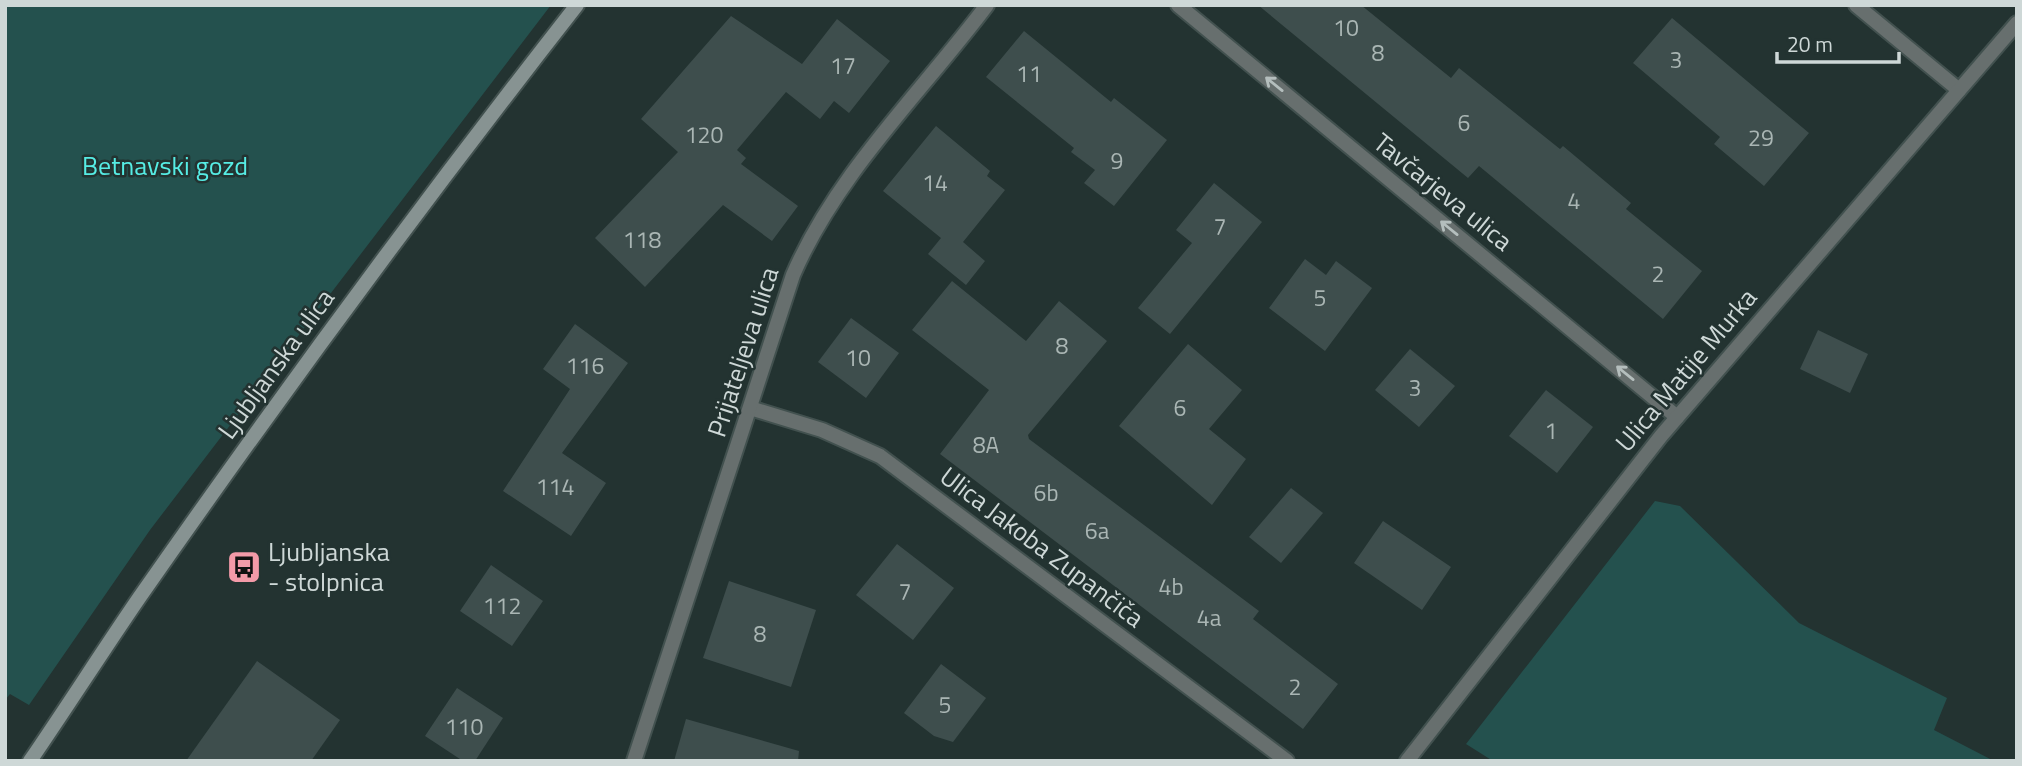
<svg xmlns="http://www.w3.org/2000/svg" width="2022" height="766" viewBox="0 0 2022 766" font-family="'Titillium Web',sans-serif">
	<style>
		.green { fill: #24514e }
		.building { fill: #3e4e4d }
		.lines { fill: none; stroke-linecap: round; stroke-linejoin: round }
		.street-casing { stroke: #42514f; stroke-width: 18 }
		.secondary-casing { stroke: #42514f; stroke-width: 18 }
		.street { stroke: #676f6e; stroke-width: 14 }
		.secondary { stroke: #879392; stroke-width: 14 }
		.oneway { stroke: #b4bebd }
		.labels { text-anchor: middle; stroke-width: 5; stroke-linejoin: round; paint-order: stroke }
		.number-label { font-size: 23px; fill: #aab6b4 }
		.park-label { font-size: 26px; fill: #56ece4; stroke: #233331 }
		.street-label { font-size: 26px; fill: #ced8d7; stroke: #233331 }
		.poi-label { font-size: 26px; fill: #ced8d7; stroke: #233331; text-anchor: start }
	</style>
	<rect width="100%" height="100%" fill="#233331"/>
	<g class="green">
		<path d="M5,5H551L150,530L29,705L10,694L5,700Z"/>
		<path d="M1655,501L1680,506L1799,623L1947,698L1934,730L1994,761H1493L1466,744Z"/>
	</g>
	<g class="building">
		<path d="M1258,5H1361L1451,78L1459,68L1560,149L1563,146L1631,203L1626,209L1702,271L1663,319L1479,166L1468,178Z"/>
		<path d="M731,16L802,64L837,19L890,61L849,113L834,101L820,119L786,92L737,150L746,158L741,164L798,206L772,241L723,205L645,287L595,238L678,152L641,119Z"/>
		<path d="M1672,18L1809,133L1764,186L1714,144L1720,137L1633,63Z"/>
		<path d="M1024,31L1111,102L1114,98L1167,140L1114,206L1084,183L1095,170L1071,152L1074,148L986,77Z"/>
		<path d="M936,126L990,171L987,176L1005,190L963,242L985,261L966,285L928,254L941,238L883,191Z"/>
		<path d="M1214,183L1262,222L1170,334L1138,308L1192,243L1176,230Z"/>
		<path d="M1305,259L1326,275L1336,261L1372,288L1325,351L1269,308Z"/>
		<path d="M952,281L1026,341L1059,301L1107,341L1028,435L1029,439L1259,611L1253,619L1338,684L1303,729L940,454L989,390L912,330Z"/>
		<path d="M851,318L899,353L866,398L818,362Z"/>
		<path d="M575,324L628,363L562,453L606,483L571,536L503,491L570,389L543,369Z"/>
		<path d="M1818,330L1868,354L1850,393L1800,369Z"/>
		<path d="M1188,344L1242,390L1209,429L1246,459L1212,505L1119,426Z"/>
		<path d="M1410,349L1455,386L1419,427L1375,390Z"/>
		<path d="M1546,390L1593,427L1557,473L1509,436Z"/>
		<path d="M1291,488L1323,513L1281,563L1249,537Z"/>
		<path d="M1383,521L1451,567L1422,610L1354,563Z"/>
		<path d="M897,544L954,588L913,640L856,595Z"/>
		<path d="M491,565L543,601L512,646L460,611Z"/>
		<path d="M729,581L816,610L791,687L703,658Z"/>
		<path d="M257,661L340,720L311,761H186Z"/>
		<path d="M941,664L986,698L953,742L934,736L904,713Z"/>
		<path d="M457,688L503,718L475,761H463L425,736Z"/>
		<path d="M686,719L799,751L798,761H674Z"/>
	</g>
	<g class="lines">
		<g class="street-casing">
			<g id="street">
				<path d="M1178,5L1677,417"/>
				<path d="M1856,5L1959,90"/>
				<path d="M750,408L822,430L880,456L1287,761"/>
				<path d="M634,761L793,275C837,173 921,93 987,5"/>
				<path d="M1407,761L1661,436L2017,23"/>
			</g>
		</g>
		<g class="secondary-casing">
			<path id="secondary" d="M30,761C67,707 102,652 139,598C280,396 425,199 577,5"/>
		</g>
		<use href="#street" class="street"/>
		<use href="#secondary" class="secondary"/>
	</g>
	<defs><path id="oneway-shaft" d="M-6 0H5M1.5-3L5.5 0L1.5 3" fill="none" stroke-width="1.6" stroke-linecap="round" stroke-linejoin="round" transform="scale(1.75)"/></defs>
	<g class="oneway">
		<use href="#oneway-shaft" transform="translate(1274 84) rotate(-141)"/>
		<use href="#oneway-shaft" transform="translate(1449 228) rotate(-141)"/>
		<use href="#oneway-shaft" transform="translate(1625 373) rotate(-141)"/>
	</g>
	<defs>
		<g id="bus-square" transform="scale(1.75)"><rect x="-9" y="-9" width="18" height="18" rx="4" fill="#f39aa8" stroke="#233331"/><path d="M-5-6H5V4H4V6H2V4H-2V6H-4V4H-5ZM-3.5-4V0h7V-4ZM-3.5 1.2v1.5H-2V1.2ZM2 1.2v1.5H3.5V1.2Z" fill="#111"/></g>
	</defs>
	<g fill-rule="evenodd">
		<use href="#bus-square" x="244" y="567"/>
	</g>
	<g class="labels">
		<g class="number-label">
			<text x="1346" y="36">10</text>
			<text x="1378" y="61">8</text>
			<text x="1676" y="68">3</text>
			<text x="843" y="74">17</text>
			<text x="1029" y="82">11</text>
			<text x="1464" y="131">6</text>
			<text x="704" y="143">120</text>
			<text x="1761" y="146">29</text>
			<text x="1117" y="169">9</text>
			<text x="935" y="191">14</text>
			<text x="1574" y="209">4</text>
			<text x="1220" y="235">7</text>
			<text x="642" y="248">118</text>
			<text x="1658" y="282">2</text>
			<text x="1320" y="306">5</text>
			<text x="1062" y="354">8</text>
			<text x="858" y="366">10</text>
			<text x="585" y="374">116</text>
			<text x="1415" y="396">3</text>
			<text x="1180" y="416">6</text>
			<text x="1551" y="439">1</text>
			<text x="986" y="453">8A</text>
			<text x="555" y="495">114</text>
			<text x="1046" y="501">6b</text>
			<text x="1097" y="539">6a</text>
			<text x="1171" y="595">4b</text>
			<text x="905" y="600">7</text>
			<text x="502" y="614">112</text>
			<text x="1209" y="626">4a</text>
			<text x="760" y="642">8</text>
			<text x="1295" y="695">2</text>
			<text x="945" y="713">5</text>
			<text x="464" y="735">110</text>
		</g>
		<g class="park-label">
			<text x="165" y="175">Betnavski gozd</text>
		</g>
		<g class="street-label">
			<text transform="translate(1443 192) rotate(39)" y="9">Tavčarjeva ulica</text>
			<text transform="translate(743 352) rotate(-72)" y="9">Prijateljeva ulica</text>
			<text transform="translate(276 364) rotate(-54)" y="9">Ljubljanska ulica</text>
			<text transform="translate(1686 370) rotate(-50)" y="9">Ulica Matije Murka</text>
			<text transform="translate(1042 547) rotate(37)" y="9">Ulica Jakoba Zupančiča</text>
		</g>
		<g class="poi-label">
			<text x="268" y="561">Ljubljanska<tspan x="268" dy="30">- stolpnica</tspan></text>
		</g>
	</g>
	<rect width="2022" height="766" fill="none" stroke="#ced8d7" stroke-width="14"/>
	<path d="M1777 52v10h122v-10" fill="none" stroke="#ced8d7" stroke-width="3.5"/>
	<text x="1787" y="52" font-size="21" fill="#ced8d7" stroke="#233331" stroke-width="5" paint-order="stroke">20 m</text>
</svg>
